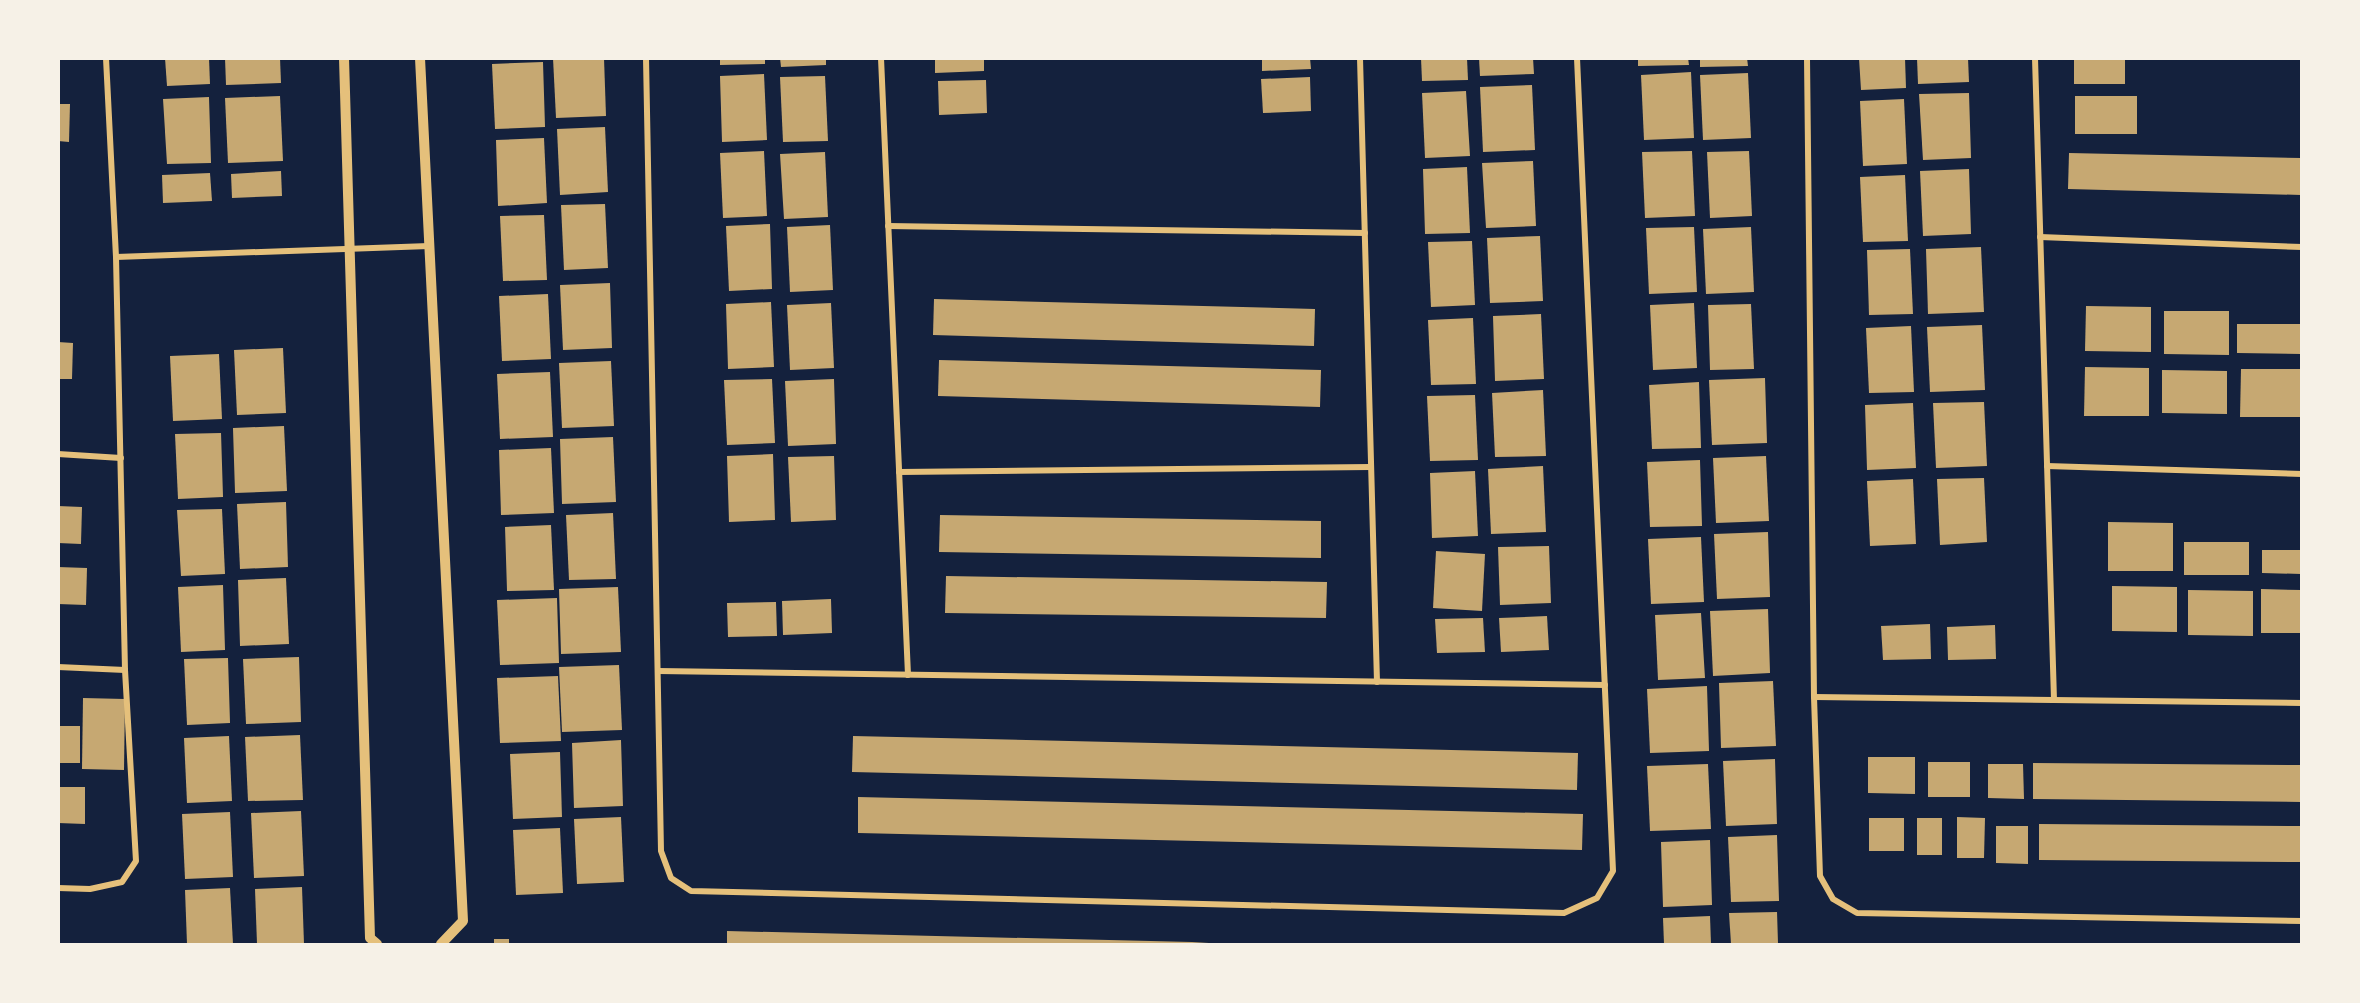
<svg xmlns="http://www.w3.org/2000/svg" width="2360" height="1003" viewBox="0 0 2360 1003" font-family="'Golos Text',sans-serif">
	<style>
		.building { fill: #c6a872 }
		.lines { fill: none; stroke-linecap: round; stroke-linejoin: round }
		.minor { stroke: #e5c07b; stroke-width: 6 }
		.tertiary { stroke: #e5c07b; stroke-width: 10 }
	</style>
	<rect width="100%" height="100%" fill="#14213d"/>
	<g class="building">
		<path d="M165,58H209L210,84L167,86Z"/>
		<path d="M225,58H280L281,83L226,85Z"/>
		<path d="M553,58H604L606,116L556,118Z"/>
		<path d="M720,58H765V64L720,65Z"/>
		<path d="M780,58H826V65L781,67Z"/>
		<path d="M935,58H984V71L935,73Z"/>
		<path d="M1262,58H1310L1311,69L1262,71Z"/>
		<path d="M1421,58H1467L1468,80L1422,81Z"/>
		<path d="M1479,58H1533L1534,74L1480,76Z"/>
		<path d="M1638,58H1688L1689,65L1638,66Z"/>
		<path d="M1700,58H1747L1748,66L1700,67Z"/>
		<path d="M1859,58H1905L1906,88L1861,90Z"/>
		<path d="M1917,58H1968L1969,82L1918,84Z"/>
		<rect x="2074" y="58" width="51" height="26"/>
		<path d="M543,62L545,127L495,129L492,64Z"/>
		<path d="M1691,72L1694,138L1644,140L1641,75Z"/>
		<path d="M1748,73L1751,138L1703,140L1700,75Z"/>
		<path d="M764,74L767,140L722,142L720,76Z"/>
		<path d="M825,76L828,141L783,142L780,77Z"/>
		<path d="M1310,77L1311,111L1263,113L1261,79Z"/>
		<path d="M986,80L987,113L939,115L938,81Z"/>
		<path d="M1532,85L1535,150L1483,152L1480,87Z"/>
		<path d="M1466,91L1470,156L1425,158L1422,93Z"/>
		<path d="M1969,93L1971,158L1923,160L1919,94Z"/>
		<path d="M280,96L283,161L228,163L225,98Z"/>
		<rect x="2075" y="96" width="62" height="38"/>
		<path d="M209,97L211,163L167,164L163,99Z"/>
		<path d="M1904,99L1907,164L1863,166L1860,101Z"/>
		<path d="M58,104H70L69,142L58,141Z"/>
		<path d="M605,127L608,192L560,195L557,129Z"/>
		<path d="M544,138L547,203L498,206L496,140Z"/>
		<path d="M764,151L767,216L723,218L720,153Z"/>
		<path d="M1692,151L1695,216L1645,218L1642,152Z"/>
		<path d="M1749,151L1752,216L1710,218L1707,152Z"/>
		<path d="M825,152L828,217L784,219L780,154Z"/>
		<path d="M2069,153L2301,158V195L2068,189Z"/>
		<path d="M1533,161L1536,226L1486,228L1482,163Z"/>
		<path d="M1467,167L1470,233L1425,234L1423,169Z"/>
		<path d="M1969,169L1971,234L1923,236L1920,171Z"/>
		<path d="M281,171L282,196L232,198L231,174Z"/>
		<path d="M210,173L212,201L163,203L162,175Z"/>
		<path d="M1905,175L1908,241L1863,242L1860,177Z"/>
		<path d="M605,204L608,268L564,270L561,205Z"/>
		<path d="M544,215L547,280L503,281L500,216Z"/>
		<path d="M770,224L772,289L729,291L726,226Z"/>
		<path d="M830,225L833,290L790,292L787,227Z"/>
		<path d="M1694,227L1697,292L1649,294L1646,228Z"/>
		<path d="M1751,227L1754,292L1706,294L1703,229Z"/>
		<path d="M1540,236L1543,301L1490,303L1487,238Z"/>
		<path d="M1472,241L1475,305L1431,307L1428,242Z"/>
		<path d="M1981,247L1984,312L1928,314L1926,249Z"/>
		<path d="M1910,249L1913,314L1869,315L1867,250Z"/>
		<path d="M610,283L612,348L563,350L560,285Z"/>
		<path d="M548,294L551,359L502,361L499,296Z"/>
		<path d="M934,299L1315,309L1314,346L933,335Z"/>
		<path d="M771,302L774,367L728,369L726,304Z"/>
		<path d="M831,303L834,368L790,370L787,305Z"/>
		<path d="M1694,303L1697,368L1653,370L1650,305Z"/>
		<path d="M1751,304L1754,369L1710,370L1708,305Z"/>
		<path d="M2086,306L2151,307V352L2085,351Z"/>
		<path d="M2164,311H2229V355L2164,354Z"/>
		<path d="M1541,314L1544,379L1495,381L1493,316Z"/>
		<path d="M1473,318L1476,384L1431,385L1428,320Z"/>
		<path d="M2237,324H2301V354L2237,353Z"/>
		<path d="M1982,325L1985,390L1930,392L1927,327Z"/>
		<path d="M1911,326L1914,392L1869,393L1866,328Z"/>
		<path d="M58,342L73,343L72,379H58Z"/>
		<path d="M283,348L286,413L237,415L234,350Z"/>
		<path d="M219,354L222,419L173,421L170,356Z"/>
		<path d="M939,360L1321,370L1320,407L938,396Z"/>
		<path d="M611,361L614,426L562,428L559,363Z"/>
		<path d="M2085,367L2149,368V416H2084Z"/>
		<path d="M2241,369H2301V417H2240Z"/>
		<path d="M2162,370L2227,371V414L2162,413Z"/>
		<path d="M550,372L553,437L500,439L497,374Z"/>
		<path d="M1765,378L1767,443L1712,445L1709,380Z"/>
		<path d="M772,379L775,443L727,445L724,380Z"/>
		<path d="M834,379L836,444L788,446L785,381Z"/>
		<path d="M1699,382L1701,448L1652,449L1649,385Z"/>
		<path d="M1543,390L1546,456L1495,457L1492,393Z"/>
		<path d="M1475,395L1478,460L1430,461L1427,396Z"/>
		<path d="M1984,402L1987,466L1936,468L1933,403Z"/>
		<path d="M1913,403L1916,468L1867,470L1865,405Z"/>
		<path d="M284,426L287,491L235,493L233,428Z"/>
		<path d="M221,433L223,497L178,499L175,434Z"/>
		<path d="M613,437L616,502L562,504L560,439Z"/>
		<path d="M551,448L554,513L501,515L499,450Z"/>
		<path d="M773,454L775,520L729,522L727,456Z"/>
		<path d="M834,456L836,520L791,522L788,457Z"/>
		<path d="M1766,456L1769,521L1716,523L1713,458Z"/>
		<path d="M1700,460L1702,526L1650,527L1647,462Z"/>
		<path d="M1543,466L1546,532L1491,534L1488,469Z"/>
		<path d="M1475,471L1478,536L1432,538L1430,473Z"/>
		<path d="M1984,478L1987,542L1940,545L1937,479Z"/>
		<path d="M1913,479L1916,544L1870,546L1867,481Z"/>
		<path d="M286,502L288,567L240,569L237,504Z"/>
		<path d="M58,506L82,507L81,544L58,543Z"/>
		<path d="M222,509L225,574L181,576L177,510Z"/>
		<path d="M613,513L616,579L569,580L566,515Z"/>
		<path d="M940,515L1321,521V558L939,552Z"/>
		<path d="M2108,522L2173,523V571H2108Z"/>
		<path d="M551,525L554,590L507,591L505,527Z"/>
		<path d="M1768,532L1770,597L1717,599L1714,534Z"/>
		<path d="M1701,537L1704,602L1651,604L1648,539Z"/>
		<rect x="2184" y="542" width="65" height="33"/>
		<path d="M1549,546L1551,603L1500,605L1498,547Z"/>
		<path d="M2262,550H2301V574L2262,573Z"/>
		<path d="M1436,551L1485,554L1482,611L1433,608Z"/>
		<path d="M58,567L87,568L86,605L58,604Z"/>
		<path d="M946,576L1327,582L1326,618L945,613Z"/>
		<path d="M286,578L289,644L240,646L238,580Z"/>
		<path d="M223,585L225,650L181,652L178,587Z"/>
		<path d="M2112,586L2177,587V632L2112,631Z"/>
		<path d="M618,587L621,652L561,654L559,589Z"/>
		<path d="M2261,589L2301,590V633H2261Z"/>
		<path d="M2188,590L2253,591V636L2188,635Z"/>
		<path d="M557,598L559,663L500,665L497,600Z"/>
		<path d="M831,599L832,633L783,635L782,601Z"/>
		<path d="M776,602L777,636L728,637L727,603Z"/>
		<path d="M1768,609L1770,673L1713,676L1710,611Z"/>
		<path d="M1701,613L1705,678L1658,680L1655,615Z"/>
		<path d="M1547,616L1549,650L1501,652L1499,618Z"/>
		<path d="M1483,618L1485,652L1437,653L1435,619Z"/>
		<path d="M1930,624L1931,659L1883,660L1881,626Z"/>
		<path d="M1995,625L1996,659L1948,660L1947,627Z"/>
		<path d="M299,657L301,722L246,724L243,659Z"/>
		<path d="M228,658L230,723L187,725L184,659Z"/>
		<path d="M619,665L622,730L562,732L559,667Z"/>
		<path d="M558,676L561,741L500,743L497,678Z"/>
		<path d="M1773,681L1776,746L1721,748L1719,683Z"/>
		<path d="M1707,686L1709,751L1650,753L1647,689Z"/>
		<path d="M83,698L125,699L124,770L82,769Z"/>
		<rect x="58" y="726" width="22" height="37"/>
		<path d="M300,735L303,800L248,801L245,737Z"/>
		<path d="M229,736L232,801L187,803L184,738Z"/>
		<path d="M853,736L1578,753L1577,790L852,772Z"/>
		<path d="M621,740L623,806L574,808L572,743Z"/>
		<path d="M560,752L562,817L513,819L510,754Z"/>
		<path d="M1868,757H1915V794L1868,793Z"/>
		<path d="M1775,759L1777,824L1726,826L1723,761Z"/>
		<rect x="1928" y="762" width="42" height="35"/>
		<path d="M2033,763L2301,765V802L2033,799Z"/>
		<path d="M1708,764L1711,829L1650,831L1647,766Z"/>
		<path d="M1988,764H2023L2024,799L1988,798Z"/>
		<path d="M58,787H85V824L58,823Z"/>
		<path d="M858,797L1583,814L1582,850L858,833Z"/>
		<path d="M301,811L304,876L254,878L251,813Z"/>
		<path d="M230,812L233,877L185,879L182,814Z"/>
		<path d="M621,817L624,882L577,884L574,819Z"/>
		<path d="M1957,817L1985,818L1984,858H1957Z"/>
		<rect x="1869" y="818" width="35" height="33"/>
		<rect x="1917" y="818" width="25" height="37"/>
		<path d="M2039,824L2301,826V862L2039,860Z"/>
		<path d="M1996,826H2028V864L1996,863Z"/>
		<path d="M560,828L563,893L516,895L513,830Z"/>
		<path d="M1777,835L1779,901L1731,902L1728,837Z"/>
		<path d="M1710,840L1712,905L1663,907L1661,842Z"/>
		<path d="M302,887L304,944H257L255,889Z"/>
		<path d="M230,888L233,944H187L185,890Z"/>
		<path d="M1777,912L1778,944H1731L1729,913Z"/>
		<path d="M1710,916L1711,944H1664L1663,918Z"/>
		<path d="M727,931L1192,942L1209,943V944H727Z"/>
		<rect x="494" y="939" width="15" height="5"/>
	</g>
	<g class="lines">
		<g class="minor">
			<path d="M646,58L661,851L671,878L691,891L1564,913L1597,898L1613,871L1577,58"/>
			<path d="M881,58L908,675"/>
			<path d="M1360,58L1377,682"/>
			<path d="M1807,58L1814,697L1820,876L1833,899L1857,913L2302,921"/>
			<path d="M2035,58L2054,700"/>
			<path d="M888,226L1365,233"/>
			<path d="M2040,237L2302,247"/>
			<path d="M116,257L429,246"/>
			<path d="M58,454L121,458"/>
			<path d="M2047,466L2302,474"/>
			<path d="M899,472L1371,467"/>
			<path d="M58,667L125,670"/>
			<path d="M658,671L1605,685"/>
			<path d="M1814,697L2302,703"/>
			<path d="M58,888L90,889L122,882L136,861L125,670L116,257L106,58"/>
		</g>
		<g class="tertiary">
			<path d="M344,58L370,938L377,944"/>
			<path d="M420,58L463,921L441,944"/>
		</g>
	</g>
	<rect width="2360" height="1003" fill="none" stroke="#f6f1e7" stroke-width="120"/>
</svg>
